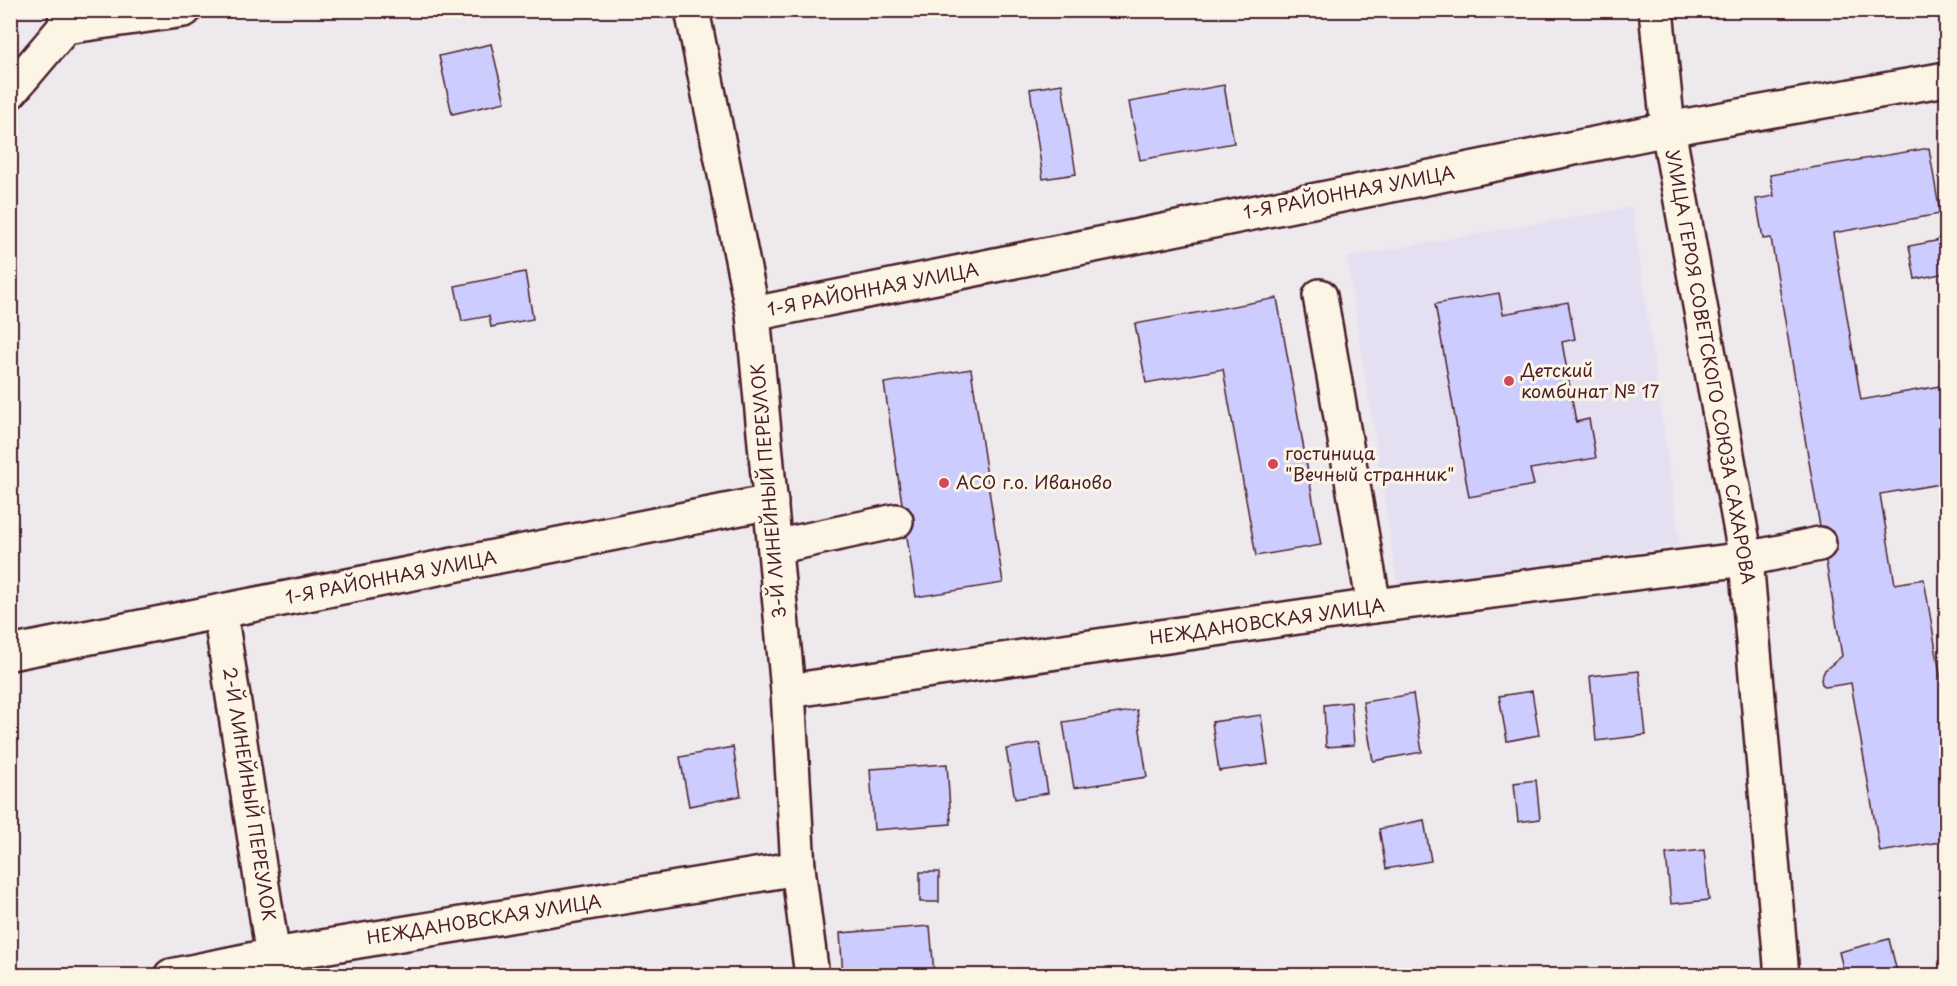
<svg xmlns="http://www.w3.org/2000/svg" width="1957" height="986" viewBox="0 0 1957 986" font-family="'Playpen Sans',sans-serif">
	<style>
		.built { fill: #e4e0f1 }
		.building { fill: #cdccfe; stroke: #4a1f2b; stroke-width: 1.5 }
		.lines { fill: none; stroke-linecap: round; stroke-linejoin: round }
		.minor-casing { stroke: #4a1f2b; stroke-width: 38 }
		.minor { stroke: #fcf5e5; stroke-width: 33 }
		.poi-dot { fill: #d1495b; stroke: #fcf5e5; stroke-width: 2 }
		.labels { text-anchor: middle; stroke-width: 6; stroke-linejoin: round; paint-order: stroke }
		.street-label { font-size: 18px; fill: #4a1f2b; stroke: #fcf5e5 }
		.poi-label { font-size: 18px; fill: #4a1f2b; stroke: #fcf5e5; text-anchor: start }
	</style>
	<rect width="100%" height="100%" fill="#eee9ec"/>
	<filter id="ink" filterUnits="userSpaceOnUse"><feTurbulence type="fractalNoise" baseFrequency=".0167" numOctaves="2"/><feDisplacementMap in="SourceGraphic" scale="12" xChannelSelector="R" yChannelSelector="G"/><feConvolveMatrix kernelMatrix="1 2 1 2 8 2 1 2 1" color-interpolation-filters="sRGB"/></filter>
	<g filter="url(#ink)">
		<path class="built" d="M1632,207L1680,545L1398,589L1347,257Z"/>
		<g class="building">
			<path d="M491,44L505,102L452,114L439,56Z"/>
			<path d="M1062,84L1076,174L1043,179L1030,89Z"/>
			<path d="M1224,85L1234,143L1140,160L1129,102Z"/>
			<path d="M1929,148L1940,214L1833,233L1861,400L1946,385V483L1880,494L1895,584L1924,579L1946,710V841L1880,852L1851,683L1826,687L1822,684L1821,679L1825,670L1842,656L1771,238L1763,239L1756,199L1774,196L1770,175Z"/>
			<path d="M1946,239V273L1915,279L1909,246Z"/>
			<path d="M525,272L533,319L491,327L489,316L462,321L455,286Z"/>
			<path d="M1499,293L1503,314L1568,302L1575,339L1562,342L1576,422L1589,419L1596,458L1530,469L1534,485L1469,497L1435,304Z"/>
			<path d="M1277,298L1321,545L1256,556L1223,369L1146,383L1135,324Z"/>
			<path d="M971,369L1003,583L916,597L884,383Z"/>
			<path d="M1639,671L1646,735L1596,741L1590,676Z"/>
			<path d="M1532,691L1539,735L1507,741L1499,696Z"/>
			<path d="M1413,694L1422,752L1373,761L1363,702Z"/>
			<path d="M1351,702L1354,745L1326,747L1324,705Z"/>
			<path d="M1137,710L1147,777L1074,788L1063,722Z"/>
			<path d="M1261,715L1268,764L1219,771L1212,722Z"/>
			<path d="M1040,743L1048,793L1015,799L1006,749Z"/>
			<path d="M733,747L741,796L689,806L680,757Z"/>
			<path d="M947,764L951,824L874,830L870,769Z"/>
			<path d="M1536,780L1540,819L1518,822L1514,783Z"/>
			<path d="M1424,820L1431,861L1386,869L1379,829Z"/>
			<path d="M1704,850L1709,900L1671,904L1666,854Z"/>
			<rect x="920" y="872" width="19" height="30"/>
			<path d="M930,926L934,973L897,976H843L840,933Z"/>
			<path d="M1889,939L1898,976H1845L1839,952Z"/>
		</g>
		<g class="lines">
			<g class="minor-casing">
				<g id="minor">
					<path d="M692,10L753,314L788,691L798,868L812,976"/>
					<path d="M1656,10L1668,129L1746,559L1782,976"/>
					<path d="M65,27L184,10"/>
					<path d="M10,92L65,27L66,10"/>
					<path d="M1320,296L1374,606"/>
					<path d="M753,314L1668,129L1946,79"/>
					<path d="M775,547L896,521"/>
					<path d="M220,612L276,976"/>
					<path d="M10,653L771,502"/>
					<path d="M788,691L1374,606L1746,559L1819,544"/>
					<path d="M171,976L274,955L798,868"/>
				</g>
			</g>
			<use href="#minor" class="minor"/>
		</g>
	</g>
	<g class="poi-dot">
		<circle cx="1509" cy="381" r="6"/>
		<circle cx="1273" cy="464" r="6"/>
		<circle cx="944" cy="483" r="6"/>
	</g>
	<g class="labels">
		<g class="street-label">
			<text transform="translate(1349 193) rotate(-11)" y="6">1-Я РАЙОННАЯ УЛИЦА</text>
			<text transform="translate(873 290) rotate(-11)" y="6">1-Я РАЙОННАЯ УЛИЦА</text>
			<text transform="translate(1710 367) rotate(80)" y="6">УЛИЦА ГЕРОЯ СОВЕТСКОГО СОЮЗА САХАРОВА</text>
			<text transform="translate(769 491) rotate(-95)" y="6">3-Й ЛИНЕЙНЫЙ ПЕРЕУЛОК</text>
			<text transform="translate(391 578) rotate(-11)" y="6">1-Я РАЙОННАЯ УЛИЦА</text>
			<text transform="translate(1267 622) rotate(-8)" y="6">НЕЖДАНОВСКАЯ УЛИЦА</text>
			<text transform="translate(249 794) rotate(81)" y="6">2-Й ЛИНЕЙНЫЙ ПЕРЕУЛОК</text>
			<text transform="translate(484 920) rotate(-9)" y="6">НЕЖДАНОВСКАЯ УЛИЦА</text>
		</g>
		<g class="poi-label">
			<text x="1521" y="377">Детский<tspan x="1521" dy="21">комбинат № 17</tspan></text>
			<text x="1285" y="460">гостиница<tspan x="1285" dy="21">"Вечный странник"</tspan></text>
			<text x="956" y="489">АСО г.о. Иваново</text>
		</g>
	</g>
	<rect width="1957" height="986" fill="none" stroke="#fcf5e5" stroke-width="36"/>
	<rect x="18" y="18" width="1921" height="950" fill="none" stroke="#4a1f2b" stroke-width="2" filter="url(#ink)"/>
</svg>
